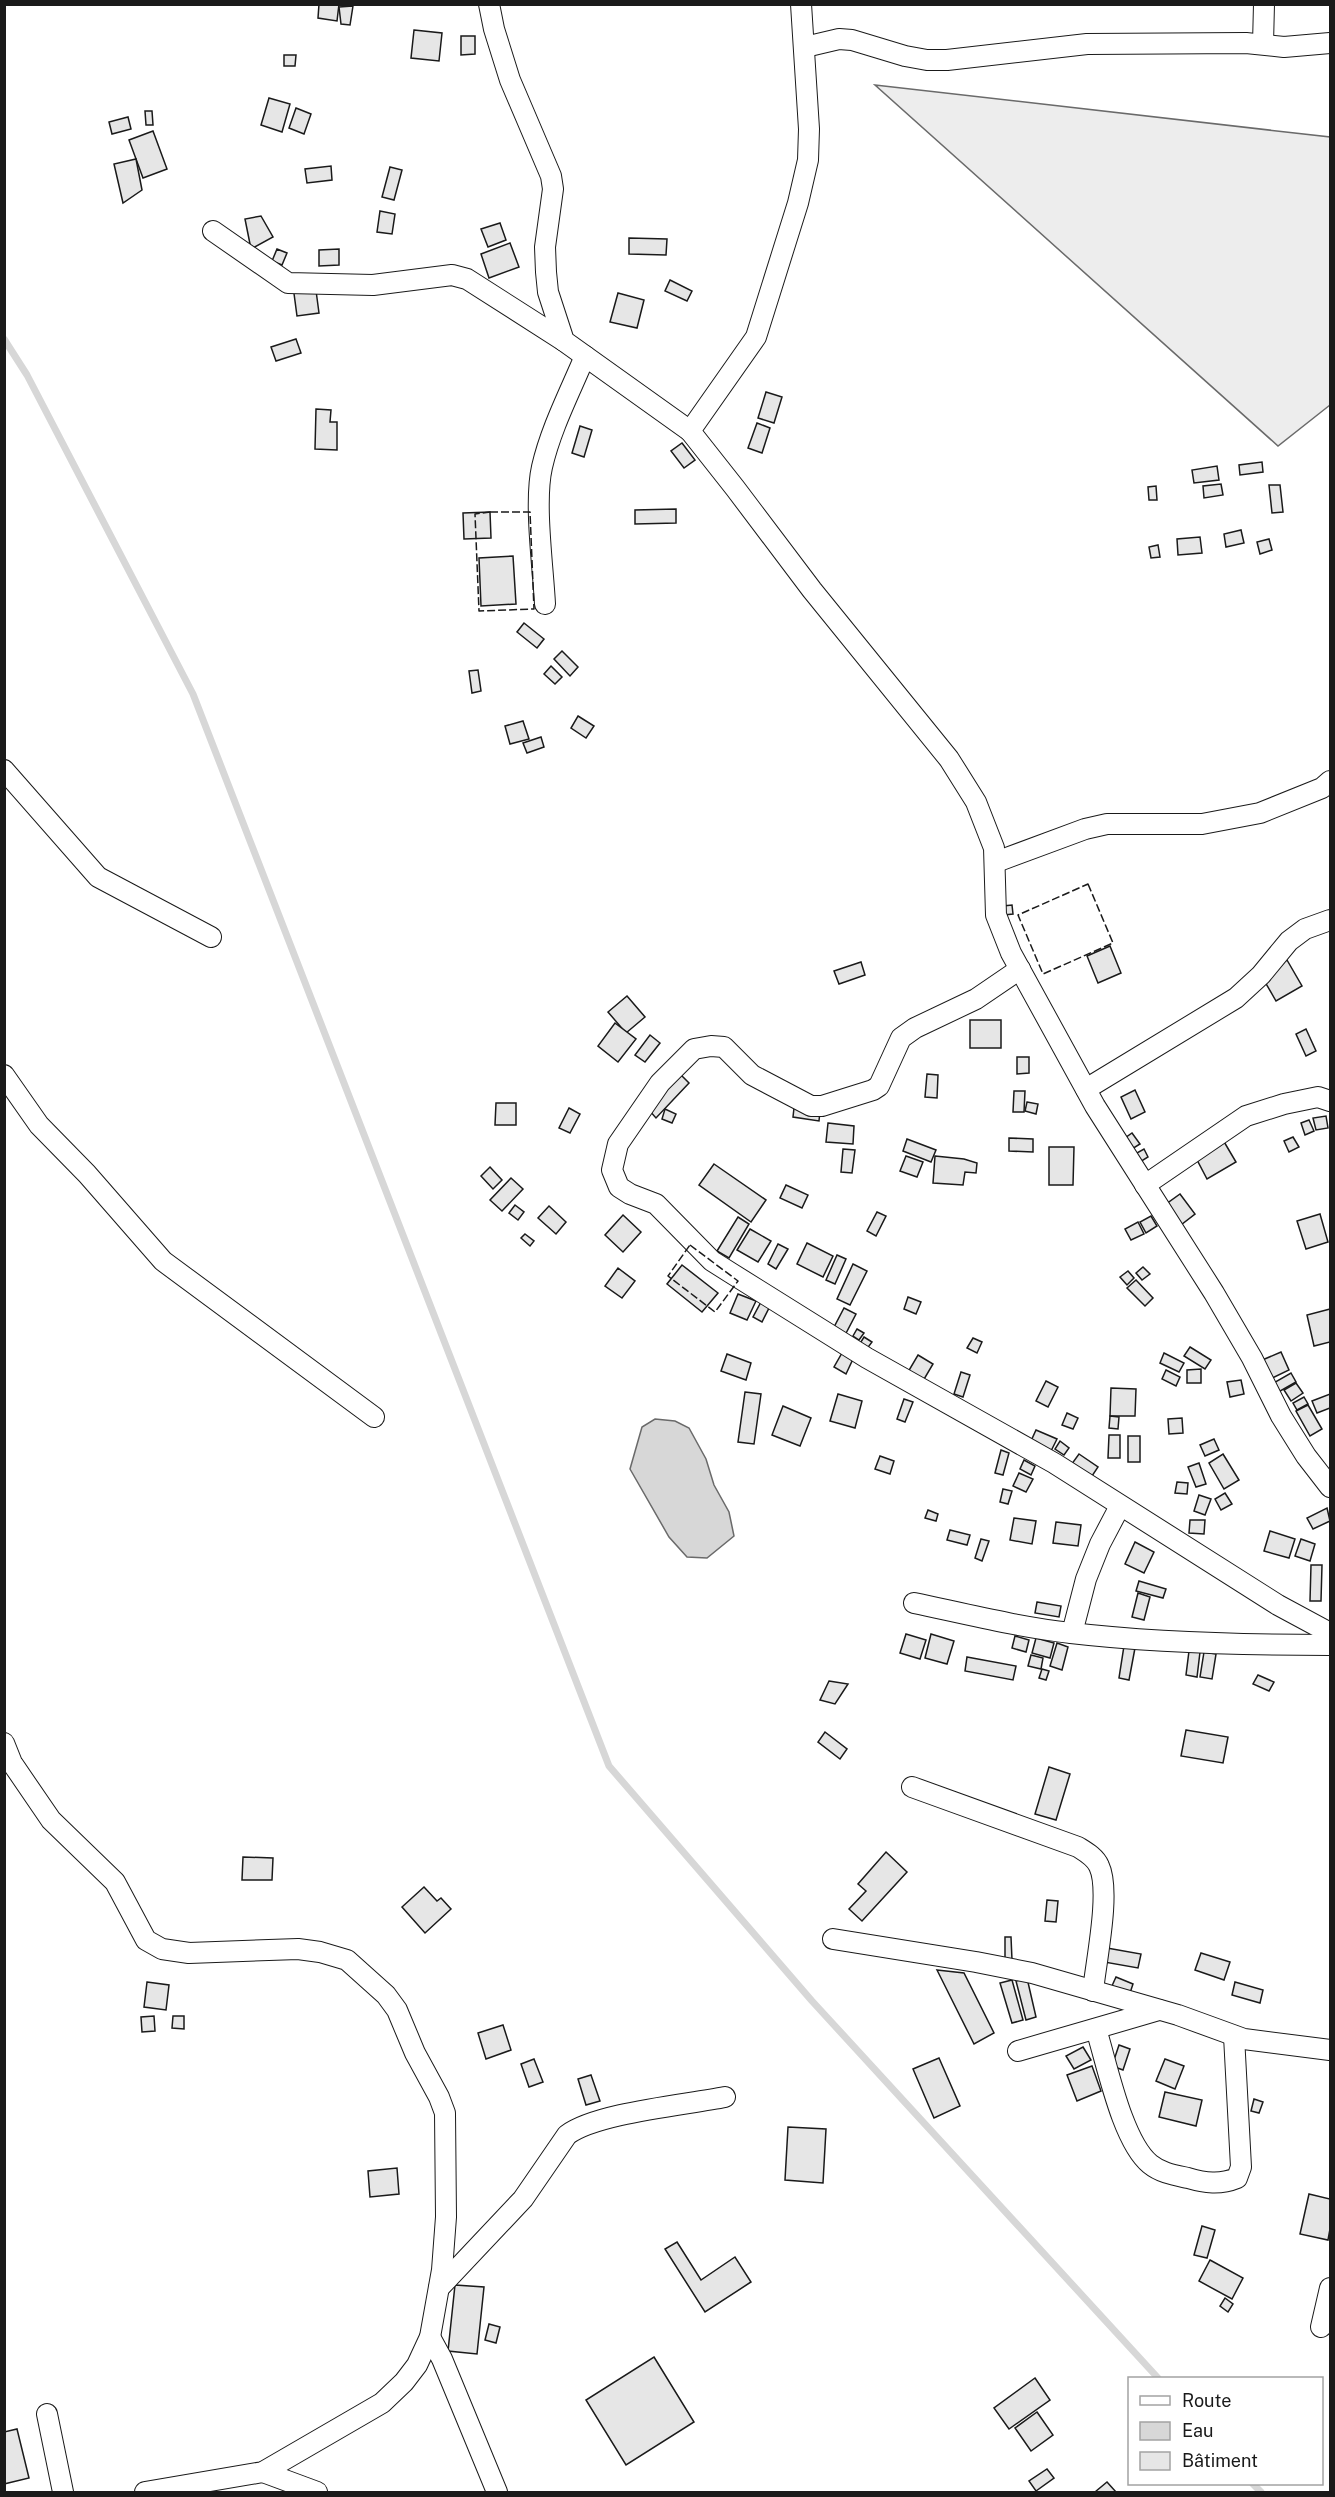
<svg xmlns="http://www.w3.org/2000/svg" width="1335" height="2497" viewBox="0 0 1335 2497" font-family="'Public Sans',sans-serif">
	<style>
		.built { fill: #ededed; stroke: #6a6a6a; stroke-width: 1.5 }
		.water { fill: #d7d7d7; stroke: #6a6a6a; stroke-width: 1.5 }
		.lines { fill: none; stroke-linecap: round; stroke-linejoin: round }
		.stream { stroke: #d7d7d7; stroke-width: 7 }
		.building { fill: #e6e6e6; stroke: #1a1a1a; stroke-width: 1.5 }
		.minor-casing { stroke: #1a1a1a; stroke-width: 22 }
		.minor { stroke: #fff; stroke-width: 20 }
		.fence { stroke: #1a1a1a; stroke-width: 1.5; stroke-dasharray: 8 3; stroke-linecap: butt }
	</style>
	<rect width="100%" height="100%" fill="#fff"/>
	<path class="built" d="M875,85L1330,137V405L1278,446Z"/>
	<path class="water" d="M655,1419L675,1421L689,1428L706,1459L714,1485L729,1512L734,1536L707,1558L687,1557L669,1537L630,1469L642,1427Z"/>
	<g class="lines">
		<g class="stream">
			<path d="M4,339L27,375L193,694L609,1766L812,2001L1158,2378"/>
			<path d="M1253,2484L1261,2492"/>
		</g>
	</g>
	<g class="building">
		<path d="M319,4H339L337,21L318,18Z"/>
		<path d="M353,6L350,25L341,24L339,7Z"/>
		<path d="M414,30L442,33L439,61L411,58Z"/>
		<path d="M461,36H475V54L461,55Z"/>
		<path d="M284,55H296L295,66H284Z"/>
		<path d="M269,98L290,104L282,132L261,125Z"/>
		<path d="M296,108L311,114L304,134L289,128Z"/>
		<path d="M145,111H152L153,125H146Z"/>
		<path d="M128,117L131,129L112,134L109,122Z"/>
		<path d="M153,131L167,169L143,178L129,140Z"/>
		<path d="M136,159L142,190L123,203L114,164Z"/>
		<path d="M331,166L332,180L307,183L305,169Z"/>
		<path d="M390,167L402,170L394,200L382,197Z"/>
		<path d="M380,211L395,214L392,234L377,232Z"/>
		<path d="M261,216L273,237L251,249L245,219Z"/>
		<path d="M500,223L506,240L488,247L481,229Z"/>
		<path d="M629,238L667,239L666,255L629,254Z"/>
		<path d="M510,243L519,267L489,278L481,254Z"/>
		<path d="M277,249L287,253L282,265L272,261Z"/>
		<path d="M339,249V265L319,266V250Z"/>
		<path d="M670,280L692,291L687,301L665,291Z"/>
		<path d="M315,283L319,313L297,316L293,286Z"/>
		<path d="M618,293L644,300L637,328L610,322Z"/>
		<path d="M296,339L301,353L276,361L271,347Z"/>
		<path d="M766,392L782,397L774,423L758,418Z"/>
		<path d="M316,409L331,410L330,422H337V450L315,449Z"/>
		<path d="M757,423L770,428L762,453L748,448Z"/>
		<path d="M580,426L592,430L584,457L572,453Z"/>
		<path d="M682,443L695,460L684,468L671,451Z"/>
		<path d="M1262,462L1263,472L1240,475L1239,465Z"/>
		<path d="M1217,466L1219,480L1194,483L1192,470Z"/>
		<path d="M1221,484L1223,495L1204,498L1203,486Z"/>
		<path d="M1269,485H1280L1283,512L1272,513Z"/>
		<path d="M1156,486L1157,500H1149L1148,487Z"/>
		<path d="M676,509V523L635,524V510Z"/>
		<path d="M490,512L491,538L464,539L463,513Z"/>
		<path d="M1241,530L1244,543L1226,547L1224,534Z"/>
		<path d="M1200,537L1202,553L1178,555L1177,539Z"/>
		<path d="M1269,539L1272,550L1260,554L1257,542Z"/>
		<path d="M1158,545L1160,557L1151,558L1149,547Z"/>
		<path d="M513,556L516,604L481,606L479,558Z"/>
		<path d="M524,623L544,639L537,648L517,632Z"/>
		<path d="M562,651L578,667L570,676L554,659Z"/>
		<path d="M551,666L562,677L555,684L544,674Z"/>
		<path d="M478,670L481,691L472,693L469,671Z"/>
		<path d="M578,716L594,726L586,738L571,728Z"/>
		<path d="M523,721L529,739L510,744L505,726Z"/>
		<path d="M541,737L544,747L527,753L523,743Z"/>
		<path d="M1012,905L1013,914L1004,915L1003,906Z"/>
		<path d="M1110,946L1121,973L1098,983L1087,956Z"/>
		<path d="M1287,960L1302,986L1276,1001L1261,975Z"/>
		<path d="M861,962L865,975L839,984L834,971Z"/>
		<path d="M627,996L645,1017L626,1033L608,1012Z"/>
		<rect x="970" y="1020" width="31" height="28"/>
		<path d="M615,1023L636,1039L618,1062L598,1046Z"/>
		<path d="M1306,1029L1316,1051L1306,1056L1296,1034Z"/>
		<path d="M650,1035L660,1043L645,1062L635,1055Z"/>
		<path d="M1017,1057H1029V1073L1017,1074Z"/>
		<path d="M927,1074L938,1075L937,1098L925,1097Z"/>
		<path d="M681,1075L689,1083L656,1118L648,1109Z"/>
		<path d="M1135,1090L1145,1112L1131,1119L1121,1097Z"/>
		<path d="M1014,1091H1025L1024,1112H1013Z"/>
		<path d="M1027,1102L1038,1104L1036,1114L1025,1111Z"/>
		<path d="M496,1103H516V1125H495Z"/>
		<path d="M569,1108L580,1114L570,1133L559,1128Z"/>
		<path d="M794,1108L820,1111L819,1121L793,1117Z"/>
		<path d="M665,1109L676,1114L672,1123L662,1119Z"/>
		<path d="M1326,1116L1328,1128L1316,1130L1313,1118Z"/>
		<path d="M1309,1120L1314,1131L1305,1135L1301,1123Z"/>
		<path d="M828,1123L854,1126L853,1144L826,1142Z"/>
		<path d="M1132,1133L1140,1144L1132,1149L1125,1138Z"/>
		<path d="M1293,1137L1299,1147L1289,1152L1284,1141Z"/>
		<path d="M1009,1138L1033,1139V1152L1009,1151Z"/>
		<path d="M907,1139L936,1150L931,1162L903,1151Z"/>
		<path d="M1223,1140L1236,1162L1207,1179L1195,1156Z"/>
		<path d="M1049,1147H1074L1073,1185H1049Z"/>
		<path d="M843,1149L855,1150L852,1173L841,1172Z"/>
		<path d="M1144,1149L1148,1157L1140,1162L1135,1154Z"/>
		<path d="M906,1156L923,1162L917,1177L900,1171Z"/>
		<path d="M935,1156L964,1159L977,1163L976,1173L965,1172L963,1185L933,1183Z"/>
		<path d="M714,1164L766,1200L751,1222L699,1185Z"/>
		<path d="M490,1167L502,1180L493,1189L481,1176Z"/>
		<path d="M511,1178L523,1189L502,1211L490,1200Z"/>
		<path d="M786,1185L808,1195L802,1208L780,1198Z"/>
		<path d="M1180,1194L1195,1214L1177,1228L1162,1207Z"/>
		<path d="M515,1205L524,1212L518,1220L509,1213Z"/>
		<path d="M549,1206L566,1222L556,1234L538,1218Z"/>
		<path d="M877,1212L886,1216L876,1236L867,1231Z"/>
		<path d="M1320,1214L1328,1242L1306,1249L1297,1221Z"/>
		<path d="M623,1215L641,1232L623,1252L605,1235Z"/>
		<path d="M1151,1216L1157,1226L1146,1233L1140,1222Z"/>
		<path d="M738,1217L749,1224L729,1258L717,1251Z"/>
		<path d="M1138,1222L1144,1234L1131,1240L1125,1229Z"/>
		<path d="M750,1229L771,1241L758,1262L737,1250Z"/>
		<path d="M525,1234L534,1241L530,1246L521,1238Z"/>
		<path d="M807,1243L833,1256L823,1277L797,1264Z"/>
		<path d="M778,1244L788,1249L776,1269L768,1264Z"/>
		<path d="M837,1255L846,1259L835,1284L826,1280Z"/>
		<path d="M853,1264L867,1271L850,1305L837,1299Z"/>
		<path d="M682,1265L718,1293L702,1312L667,1284Z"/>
		<path d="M1143,1267L1150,1274L1142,1280L1136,1273Z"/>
		<path d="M618,1268L635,1281L622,1298L605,1286Z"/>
		<path d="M1128,1271L1134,1278L1127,1285L1120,1277Z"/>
		<path d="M1136,1280L1153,1298L1145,1306L1127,1288Z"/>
		<path d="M738,1294L756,1301L747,1320L730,1313Z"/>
		<path d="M908,1297L921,1302L916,1314L904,1309Z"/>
		<path d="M761,1302L770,1306L762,1322L753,1317Z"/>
		<path d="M844,1308L856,1314L844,1337L832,1331Z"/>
		<path d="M1330,1309V1342L1314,1346L1307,1315Z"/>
		<path d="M857,1329L864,1333L859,1340L853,1336Z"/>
		<path d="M864,1337L872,1342L866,1350L859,1345Z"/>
		<path d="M973,1338L982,1342L977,1353L967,1348Z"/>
		<path d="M1190,1347L1211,1360L1205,1369L1184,1356Z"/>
		<path d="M1281,1352L1289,1370L1268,1380L1260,1361Z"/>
		<path d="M842,1353L853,1359L846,1374L834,1367Z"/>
		<path d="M1164,1353L1184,1363L1179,1372L1160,1363Z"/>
		<path d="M727,1354L751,1363L746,1380L721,1371Z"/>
		<path d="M918,1355L933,1364L923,1381L908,1372Z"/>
		<path d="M1201,1369V1383H1187V1370Z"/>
		<path d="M1166,1370L1180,1377L1176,1386L1162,1379Z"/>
		<path d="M961,1372L970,1375L963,1397L954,1394Z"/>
		<path d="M1291,1373L1296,1382L1275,1394L1270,1385Z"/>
		<path d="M1241,1380L1244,1394L1230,1397L1227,1382Z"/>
		<path d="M1046,1381L1058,1387L1048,1407L1036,1401Z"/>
		<path d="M1296,1383L1303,1393L1291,1401L1284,1390Z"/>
		<path d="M1111,1388L1136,1389L1135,1416H1110Z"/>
		<path d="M745,1392L761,1394L754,1444L738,1442Z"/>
		<path d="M838,1394L862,1401L855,1428L830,1421Z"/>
		<path d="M1330,1394V1408L1317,1413L1312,1401Z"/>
		<path d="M1304,1397L1308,1404L1297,1410L1293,1403Z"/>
		<path d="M904,1399L913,1402L905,1422L897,1419Z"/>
		<path d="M1308,1405L1322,1429L1310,1436L1296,1411Z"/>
		<path d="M783,1406L811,1418L800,1446L772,1435Z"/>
		<path d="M1067,1413L1078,1418L1073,1429L1062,1425Z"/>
		<path d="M1110,1416L1119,1417L1118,1429L1109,1428Z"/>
		<path d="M1182,1418L1183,1433L1169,1434L1168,1419Z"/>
		<path d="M1036,1430L1057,1439L1051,1451L1031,1441Z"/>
		<path d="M1109,1435H1120V1458H1108Z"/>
		<rect x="1128" y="1436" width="12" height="26"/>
		<path d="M1214,1439L1219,1450L1205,1456L1200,1445Z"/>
		<path d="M1060,1441L1069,1448L1064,1455L1055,1449Z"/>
		<path d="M1001,1450L1009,1453L1003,1475L995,1473Z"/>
		<path d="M1079,1454L1098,1467L1090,1479L1071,1465Z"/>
		<path d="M1223,1454L1239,1480L1224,1489L1209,1463Z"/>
		<path d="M880,1456L894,1461L890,1474L875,1469Z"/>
		<path d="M1024,1460L1035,1466L1031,1475L1020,1469Z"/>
		<path d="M1199,1463L1206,1484L1196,1487L1188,1467Z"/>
		<path d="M1019,1473L1033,1479L1026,1492L1013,1486Z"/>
		<path d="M1177,1482L1188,1483L1187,1494L1175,1493Z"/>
		<path d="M1003,1489L1012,1491L1008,1504L1000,1502Z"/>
		<path d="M1225,1493L1232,1504L1221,1510L1215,1499Z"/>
		<path d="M1199,1495L1211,1499L1205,1515L1194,1511Z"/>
		<path d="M1327,1508L1330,1521L1313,1529L1307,1518Z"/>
		<path d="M928,1510L938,1514L936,1521L925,1518Z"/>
		<path d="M1014,1518L1036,1521L1032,1544L1010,1540Z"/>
		<path d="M1190,1520H1205L1204,1534L1189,1533Z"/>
		<path d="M1056,1522L1081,1525L1078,1546L1053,1543Z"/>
		<path d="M950,1530L970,1535L967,1545L947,1540Z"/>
		<path d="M1270,1531L1295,1539L1289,1558L1264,1551Z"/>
		<path d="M981,1539L989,1541L982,1561L975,1558Z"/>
		<path d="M1301,1539L1315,1544L1310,1561L1295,1556Z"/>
		<path d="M1135,1542L1154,1552L1144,1573L1125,1564Z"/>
		<path d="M1311,1565H1322L1321,1601H1310Z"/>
		<path d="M1139,1581L1166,1589L1163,1598L1136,1591Z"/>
		<path d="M1138,1593L1150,1597L1144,1620L1132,1617Z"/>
		<path d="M1037,1602L1061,1606L1059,1617L1035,1613Z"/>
		<path d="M906,1634L926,1640L920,1659L900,1653Z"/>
		<path d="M931,1634L954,1641L947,1664L925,1658Z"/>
		<path d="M1015,1636L1029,1640L1026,1652L1012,1648Z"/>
		<path d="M1036,1638L1054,1643L1050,1658L1032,1653Z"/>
		<path d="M1057,1643L1068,1647L1062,1670L1050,1666Z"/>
		<path d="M1124,1646L1135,1648L1129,1680L1119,1678Z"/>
		<path d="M1189,1651L1200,1652L1197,1677L1186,1675Z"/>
		<path d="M1204,1652L1216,1654L1212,1679L1200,1677Z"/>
		<path d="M1031,1655L1043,1658L1041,1669L1028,1666Z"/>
		<path d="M967,1657L1016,1666L1013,1680L965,1671Z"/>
		<path d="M1042,1669L1049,1671L1046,1680L1039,1678Z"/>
		<path d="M1258,1675L1274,1682L1269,1691L1253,1684Z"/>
		<path d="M829,1681L848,1684L835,1704L820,1700Z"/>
		<path d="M1186,1730L1228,1737L1223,1763L1181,1756Z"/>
		<path d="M825,1732L847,1749L840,1759L818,1742Z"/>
		<path d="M1049,1767L1070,1774L1056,1820L1035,1814Z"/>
		<path d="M886,1852L907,1872L862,1921L849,1909L866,1891L858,1884Z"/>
		<path d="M243,1857L273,1858L272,1880H242Z"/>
		<path d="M424,1887L437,1901L441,1898L451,1909L425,1933L402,1907Z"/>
		<path d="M1047,1900L1058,1901L1056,1922L1045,1921Z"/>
		<path d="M1005,1937H1011L1012,1960H1005Z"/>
		<path d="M1107,1948L1141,1954L1138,1968L1104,1962Z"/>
		<path d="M1201,1953L1230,1962L1224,1980L1195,1970Z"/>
		<path d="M937,1970L964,1973L994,2033L974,2044Z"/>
		<path d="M1116,1977L1133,1984L1129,1996L1111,1988Z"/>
		<path d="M1027,1978L1036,2017L1026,2020L1016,1981Z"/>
		<path d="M1012,1980L1023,2020L1012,2023L1000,1983Z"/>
		<path d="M147,1982L169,1985L166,2010L144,2007Z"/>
		<path d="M1235,1982L1263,1990L1260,2003L1232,1995Z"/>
		<path d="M154,2016L155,2031L142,2032L141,2017Z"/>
		<path d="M173,2016H184V2029L172,2028Z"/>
		<path d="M503,2025L511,2050L486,2059L478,2033Z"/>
		<path d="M1119,2045L1130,2049L1123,2070L1112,2066Z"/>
		<path d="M1083,2047L1091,2060L1074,2069L1066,2056Z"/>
		<path d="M939,2058L960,2106L934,2118L913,2069Z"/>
		<path d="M534,2059L543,2082L529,2087L521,2064Z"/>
		<path d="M1165,2059L1184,2066L1175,2089L1156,2081Z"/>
		<path d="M1092,2066L1101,2091L1077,2101L1067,2075Z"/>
		<path d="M591,2075L600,2101L586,2105L578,2079Z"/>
		<path d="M1165,2092L1202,2100L1196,2126L1159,2117Z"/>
		<path d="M1254,2099L1263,2102L1259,2113L1251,2111Z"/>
		<path d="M788,2127L826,2129L823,2183L785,2180Z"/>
		<path d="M397,2168L399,2194L370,2197L368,2171Z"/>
		<path d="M1309,2194L1330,2199V2229L1328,2240L1300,2234Z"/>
		<path d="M1202,2226L1215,2230L1207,2258L1194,2255Z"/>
		<path d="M677,2242L701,2280L735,2257L751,2282L705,2312L665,2249Z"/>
		<path d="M1210,2260L1243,2278L1232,2299L1199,2281Z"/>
		<path d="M455,2285L484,2287L477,2354L448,2351Z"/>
		<path d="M1225,2298L1233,2304L1228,2312L1220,2306Z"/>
		<path d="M489,2324L500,2327L496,2343L485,2340Z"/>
		<path d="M654,2357L694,2422L626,2465L586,2400Z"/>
		<path d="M1035,2378L1050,2400L1009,2429L994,2408Z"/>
		<path d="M1037,2412L1053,2435L1031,2451L1015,2428Z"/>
		<path d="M17,2429L29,2478L4,2484V2432Z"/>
		<path d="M1047,2469L1054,2478L1036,2491L1029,2481Z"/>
		<path d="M1107,2482L1116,2492H1095Z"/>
	</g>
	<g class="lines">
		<g class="minor-casing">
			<g id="minor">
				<path d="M489,4L494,29L510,80L551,176L553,189L545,247L546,272L548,292L564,341L690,431"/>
				<path d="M801,4L809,129L808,160L798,203L756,337L690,431L735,488L812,590L949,759L976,802L994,848L996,915L1011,953L1095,1106L1214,1293L1252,1358L1281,1416L1306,1456L1330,1487"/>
				<path d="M1263,44L1264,4"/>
				<path d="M805,47L839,39L852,40L905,56L927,60H947L1087,44L1246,43L1284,47L1330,43"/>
				<path d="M213,231L288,283L373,285L452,275L467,279L564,341"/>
				<path d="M545,604C543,566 534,502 542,467C551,428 570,392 585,356"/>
				<path d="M4,770L98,877L211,937"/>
				<path d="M996,862L1085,829L1107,824H1202L1260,813L1322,788L1330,781"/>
				<path d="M1020,969L976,999L915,1028L901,1038L879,1086L873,1090L822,1106H811L752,1075L724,1047L711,1046L694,1049L660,1083L618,1144L612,1170L619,1187L630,1194L656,1204L712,1261L731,1273L867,1358L1054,1463L1278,1605L1330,1633"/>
				<path d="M4,1075L39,1125L87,1174L163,1261L374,1417"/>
				<path d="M1086,1089L1236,998L1261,975L1289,941L1305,929L1330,920"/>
				<path d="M1145,1185L1246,1116L1284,1104L1318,1097L1330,1101"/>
				<path d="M914,1603C966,1614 1018,1627 1071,1633C1157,1643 1244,1645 1330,1645"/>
				<path d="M1072,1633L1086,1579L1100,1544L1120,1506"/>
				<path d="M4,1743L12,1763L51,1820L115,1882L146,1940L162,1949L189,1953L298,1949L320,1952L347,1960L386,1995L397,2010L415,2053L439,2097L445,2113L446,2217L442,2270L430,2337L417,2365L404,2382L382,2403L263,2472L145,2492"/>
				<path d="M912,1787L1078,1847C1086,1852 1095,1857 1099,1866C1111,1891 1096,1961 1093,1991"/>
				<path d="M833,1939L976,1962L1032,1973L1178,2015L1244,2039L1330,2050"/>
				<path d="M1096,2029C1107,2064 1122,2141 1150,2164C1161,2173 1174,2175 1188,2178C1205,2183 1220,2185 1237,2178L1241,2167L1234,2036"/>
				<path d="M1018,2051L1159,2010"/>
				<path d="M439,2288L523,2199L567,2135C596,2113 685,2105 725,2097"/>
				<path d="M1321,2327L1330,2288"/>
				<path d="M430,2337L442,2359L497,2492"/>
				<path d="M47,2414L63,2492"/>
				<path d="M263,2472L317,2492"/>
			</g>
		</g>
		<use href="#minor" class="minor"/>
		<g class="fence">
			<path d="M490,512H530L534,609L479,611L475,514Z"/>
			<path d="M1088,884L1113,943L1043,974L1018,915Z"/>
			<path d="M690,1245L738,1281L715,1312L668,1276Z"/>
		</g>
	</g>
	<rect width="1335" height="2497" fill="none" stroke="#1a1a1a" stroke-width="12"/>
	<rect x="1128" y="2377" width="195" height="108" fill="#ffffff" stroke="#a3a3a3" stroke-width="1.5"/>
	<rect x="1140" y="2396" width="30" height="9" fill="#ffffff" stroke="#a3a3a3" stroke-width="1.5"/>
	<text x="1182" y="2407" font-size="18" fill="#1a1a1a">Route</text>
	<rect x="1140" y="2422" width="30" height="18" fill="#d7d7d7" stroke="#a3a3a3" stroke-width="1.5"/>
	<text x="1182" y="2437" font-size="18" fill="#1a1a1a">Eau</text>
	<rect x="1140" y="2452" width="30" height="18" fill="#e6e6e6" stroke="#a3a3a3" stroke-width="1.5"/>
	<text x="1182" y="2467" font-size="18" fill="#1a1a1a">Bâtiment</text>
</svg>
